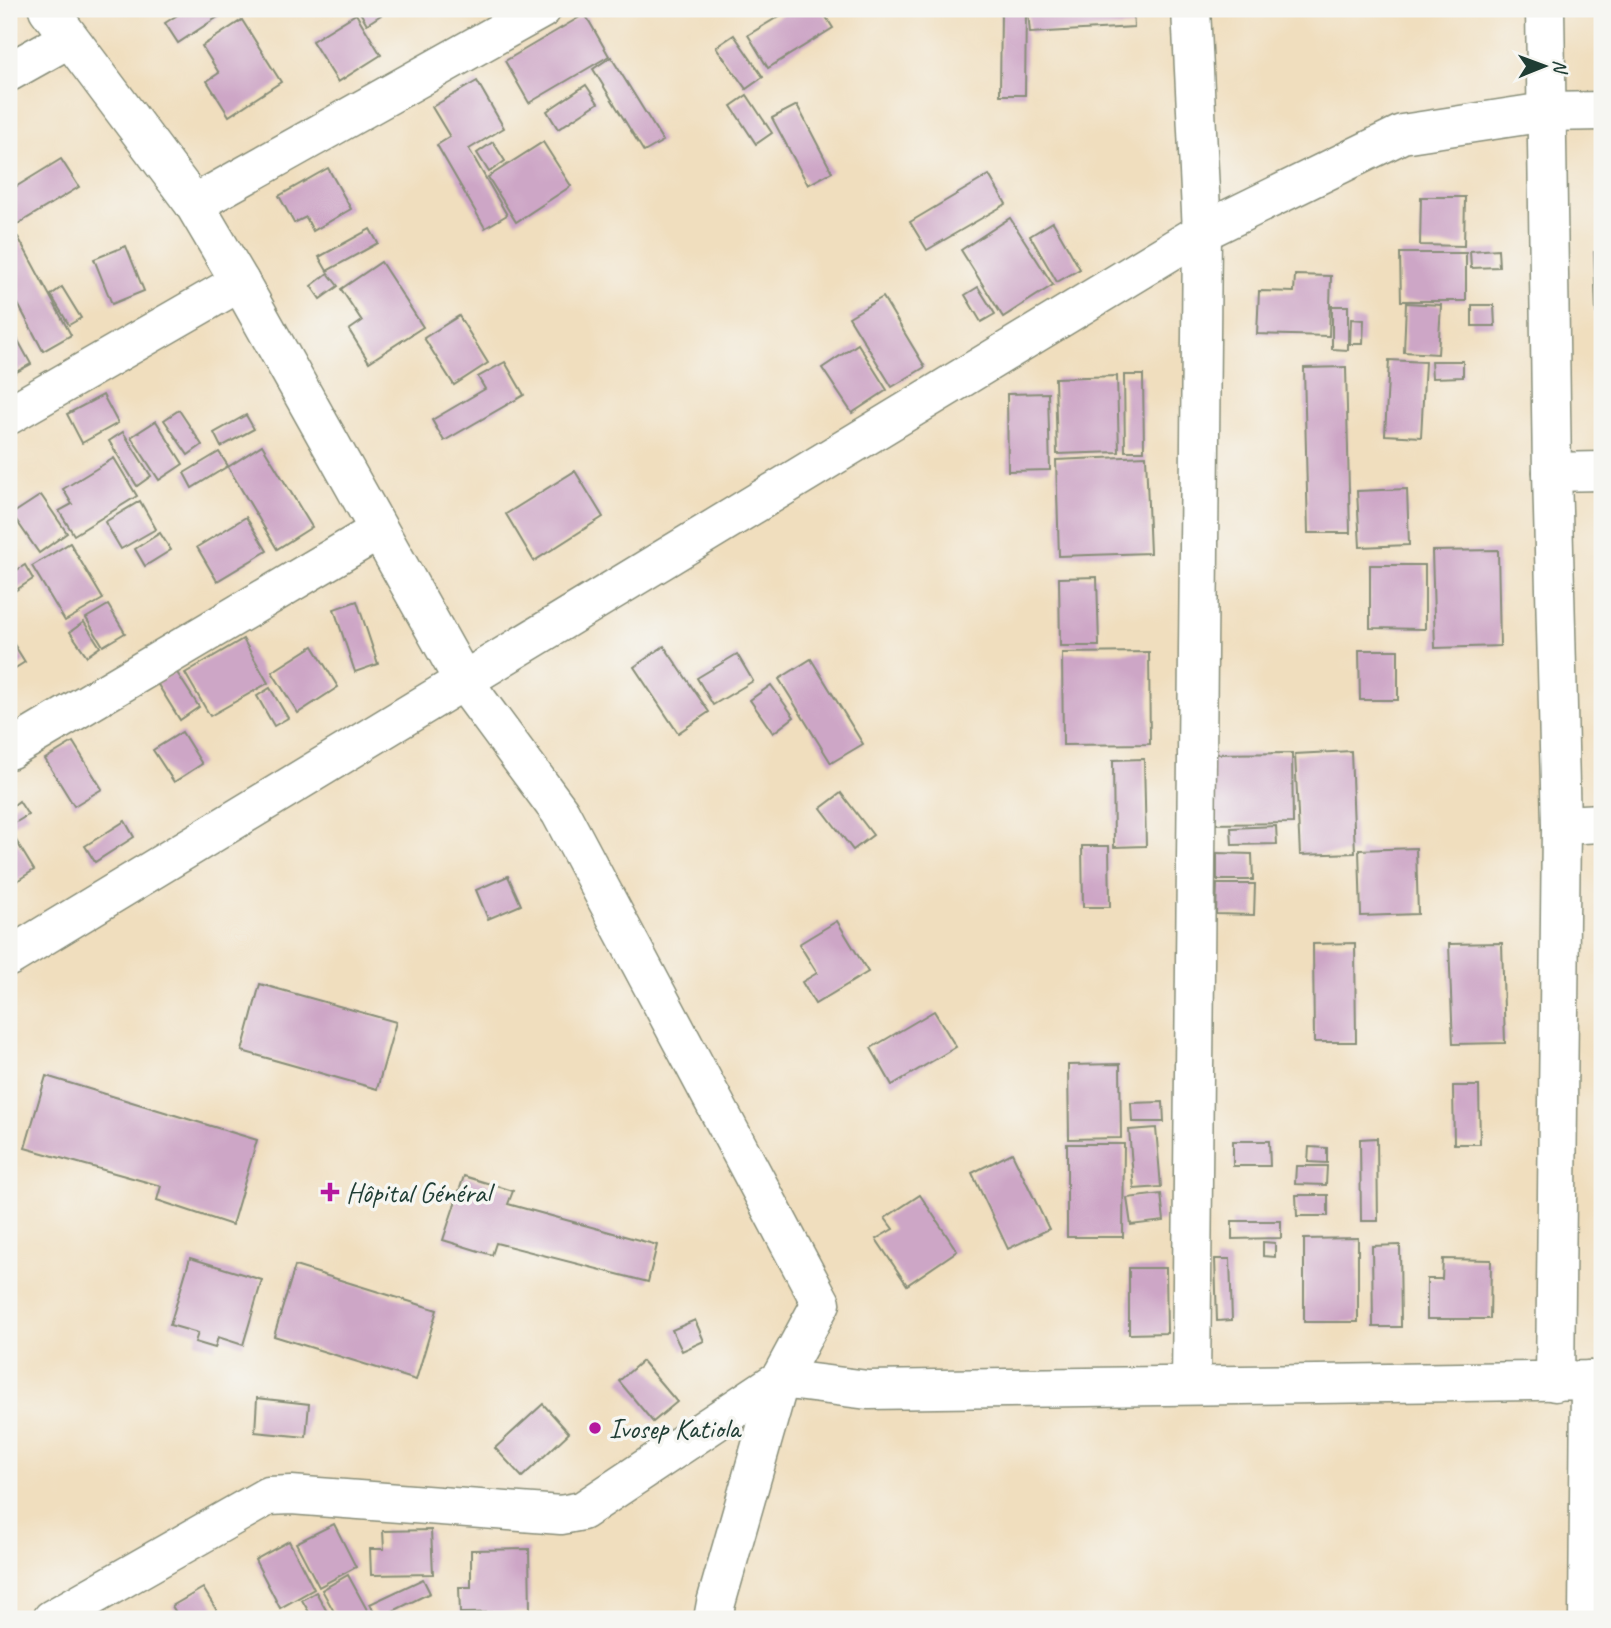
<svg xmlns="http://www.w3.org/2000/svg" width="1611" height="1628" viewBox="0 0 1611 1628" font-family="Caveat,sans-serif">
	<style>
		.building { fill: #cda6c6 }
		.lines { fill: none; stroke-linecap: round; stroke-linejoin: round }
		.minor-casing { stroke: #888e79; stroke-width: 41 }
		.minor { stroke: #fff; stroke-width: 38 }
		.poi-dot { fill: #b5179e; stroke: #f6f6f2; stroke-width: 2.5 }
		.labels { text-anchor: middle; stroke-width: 7; stroke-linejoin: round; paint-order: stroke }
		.poi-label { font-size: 28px; fill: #1f3d34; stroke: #f6f6f2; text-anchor: start }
	</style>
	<rect width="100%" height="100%" fill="#f6f6f2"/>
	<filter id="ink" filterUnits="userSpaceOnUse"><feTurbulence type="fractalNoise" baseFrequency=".0143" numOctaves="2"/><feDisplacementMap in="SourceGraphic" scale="14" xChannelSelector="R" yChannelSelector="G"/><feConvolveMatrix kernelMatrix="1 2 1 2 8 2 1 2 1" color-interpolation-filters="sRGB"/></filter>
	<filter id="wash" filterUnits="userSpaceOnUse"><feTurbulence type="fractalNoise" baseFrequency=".00686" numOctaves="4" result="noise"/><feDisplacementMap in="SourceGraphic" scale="28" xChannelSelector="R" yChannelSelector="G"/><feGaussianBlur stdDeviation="1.57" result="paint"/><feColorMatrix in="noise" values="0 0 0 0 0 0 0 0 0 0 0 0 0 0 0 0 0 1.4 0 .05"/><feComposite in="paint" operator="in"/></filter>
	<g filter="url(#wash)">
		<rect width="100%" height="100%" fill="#f0debe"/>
		<g id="blocks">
			<g class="building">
				<path d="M180,9H230L178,43L165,23L182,12Z"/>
				<path d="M358,9H378L381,15L367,24Z"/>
				<path d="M791,9H821L833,28L768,68L748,35Z"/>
				<path d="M1001,9H1026L1025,95H1000Z"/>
				<path d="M1083,9H1133L1134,27L1030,33L1028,12Z"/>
				<path d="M356,14L381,55L338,82L312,41Z"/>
				<path d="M585,14L609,56L529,103L505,61Z"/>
				<path d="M242,20L281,82L229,116L207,81L219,73L202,46Z"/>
				<path d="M734,35L763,77L746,89L716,47Z"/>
				<path d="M611,57L663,141L644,152L593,69Z"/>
				<path d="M477,81L504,128L469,149L507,215L485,228L437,145L450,137L432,107Z"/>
				<path d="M586,85L598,103L558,129L547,111Z"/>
				<path d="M747,95L772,133L756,144L731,106Z"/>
				<path d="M797,105L832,172L808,185L772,118Z"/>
				<path d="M493,142L505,161L489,172L477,153Z"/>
				<path d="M543,142L571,186L516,222L488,177Z"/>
				<path d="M61,159L79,187L16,225L9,212V191Z"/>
				<path d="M328,168L351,209L313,231L306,217L294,223L279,196Z"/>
				<path d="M989,175L1006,204L927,250L910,222Z"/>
				<path d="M1421,197H1465L1464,246L1420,245Z"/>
				<path d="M1010,218L1053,285L1003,317L961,250Z"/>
				<path d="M1053,222L1080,269L1057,282L1030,236Z"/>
				<path d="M370,229L378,243L327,271L319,257Z"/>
				<path d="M18,237L71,335L43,351L9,287V242Z"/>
				<path d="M126,246L144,291L112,304L94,259Z"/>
				<path d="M1498,249L1499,267L1471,268L1470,251Z"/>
				<path d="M1594,252H1602V313H1596Z"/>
				<path d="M1400,253H1466V301H1401Z"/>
				<path d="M381,262L423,327L369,362L349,330L362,321L341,289Z"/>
				<path d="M328,273L338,286L320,299L311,286Z"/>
				<path d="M1295,275L1331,276L1329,336L1257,334L1259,291L1294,292Z"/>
				<path d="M62,287L81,318L69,325L51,295Z"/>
				<path d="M978,287L995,314L981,322L965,295Z"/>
				<path d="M883,297L925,367L892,387L849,317Z"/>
				<path d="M1406,303L1441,305L1438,354L1404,352Z"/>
				<path d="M1472,305H1494L1495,326H1472Z"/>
				<path d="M1332,306H1348V350L1332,349Z"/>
				<path d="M459,316L488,363L454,385L424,338Z"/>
				<path d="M1351,319L1364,320L1363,344H1350Z"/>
				<path d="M9,324L31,364L9,376Z"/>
				<path d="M1602,332V350L1595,351V333Z"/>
				<path d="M858,344L887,390L852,413L822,368Z"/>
				<path d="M1389,360L1425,362L1421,437L1385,435Z"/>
				<path d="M1431,361H1463V377L1432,378Z"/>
				<path d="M505,362L524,395L444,441L432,420L485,389L478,377Z"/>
				<path d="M1346,367L1350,533H1308L1304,368Z"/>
				<path d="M1124,375H1143L1144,451H1125Z"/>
				<path d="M1117,376L1119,452L1057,454L1055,378Z"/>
				<path d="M1048,393L1050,470L1008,471L1007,394Z"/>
				<path d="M103,395L118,423L82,443L67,414Z"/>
				<path d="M179,410L202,445L188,455L164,420Z"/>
				<path d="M246,415L254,429L221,447L214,433Z"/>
				<path d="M156,421L183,464L159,480L131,437Z"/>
				<path d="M123,432L151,476L137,486L109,441Z"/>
				<path d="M262,445L312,527L277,549L228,467Z"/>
				<path d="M219,452L228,466L192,488L184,473Z"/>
				<path d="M1146,456L1150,553L1059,556L1056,460Z"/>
				<path d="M114,458L137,496L74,535L59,511L72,504L63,489Z"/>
				<path d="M575,471L603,517L534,561L506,514Z"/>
				<path d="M1407,489L1409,545L1360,547L1357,491Z"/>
				<path d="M41,495L67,533L39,553L12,514Z"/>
				<path d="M140,501L156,529L121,549L105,522Z"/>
				<path d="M246,517L267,551L217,581L197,547Z"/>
				<path d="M160,533L171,550L145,566L135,549Z"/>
				<path d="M70,543L103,599L65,621L32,566Z"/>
				<path d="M1498,550L1500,646L1435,648L1432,551Z"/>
				<path d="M25,565L33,579L13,592L9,585V575Z"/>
				<path d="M1370,565H1425V629L1370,628Z"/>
				<path d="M1097,577L1099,646H1060L1059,578Z"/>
				<path d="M357,601L378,664L355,672L334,609Z"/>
				<path d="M108,605L125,633L103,646L86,618Z"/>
				<path d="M84,622L100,647L87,656L70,632Z"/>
				<path d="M243,639L268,683L210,716L185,673Z"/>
				<path d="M12,641L25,662L9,672V643Z"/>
				<path d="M313,646L338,687L298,713L272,672Z"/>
				<path d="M664,646L709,712L678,733L634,667Z"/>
				<path d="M1359,650H1398V700H1360Z"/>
				<path d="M1149,652L1150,744L1063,745L1062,653Z"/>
				<path d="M737,654L753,681L713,705L697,678Z"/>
				<path d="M811,659L863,744L831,763L779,679Z"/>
				<path d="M176,671L199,707L180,720L157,683Z"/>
				<path d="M771,685L794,717L773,733L750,700Z"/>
				<path d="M270,688L288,718L274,726L257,696Z"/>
				<path d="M182,732L202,764L174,782L153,750Z"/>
				<path d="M73,742L102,789L74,806L45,759Z"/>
				<path d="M1351,751L1355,853L1300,855L1295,754Z"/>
				<path d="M1292,753L1293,823L1205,824L1203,754Z"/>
				<path d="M1144,759L1146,846L1114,847L1113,760Z"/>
				<path d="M841,793L873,835L853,850L821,808Z"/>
				<path d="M19,801L28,815L13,824L9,818V809Z"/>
				<path d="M125,821L134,837L95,862L85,846Z"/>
				<path d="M1276,826L1277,844L1232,845L1231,828Z"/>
				<path d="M9,829L34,870L9,886Z"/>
				<path d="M1082,846H1109L1110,907H1083Z"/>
				<path d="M1416,848L1418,914L1361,916L1359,850Z"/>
				<path d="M1217,853L1252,854L1253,880H1217Z"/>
				<path d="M508,876L521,905L488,919L476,890Z"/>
				<path d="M1217,884H1255L1254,915L1216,914Z"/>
				<path d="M837,921L868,972L815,1004L802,982L817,973L799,944Z"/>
				<path d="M1355,943L1356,1042H1314L1313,944Z"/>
				<path d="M1502,943L1505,1043L1453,1044L1449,944Z"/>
				<path d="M260,984L396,1022L377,1089L242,1051Z"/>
				<path d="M934,1011L956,1047L892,1085L871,1048Z"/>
				<path d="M1120,1064L1121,1138L1069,1139L1068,1065Z"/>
				<path d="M46,1076L257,1140L232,1225L157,1200L161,1186L25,1148Z"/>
				<path d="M1453,1086H1479L1480,1144H1454Z"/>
				<path d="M1163,1102L1164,1122H1132L1131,1103Z"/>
				<path d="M1156,1128L1161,1187L1134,1189L1129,1130Z"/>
				<path d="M1377,1138L1378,1221H1361L1360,1139Z"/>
				<path d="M1233,1141H1269L1270,1166H1233Z"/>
				<path d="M1067,1144H1124L1123,1237H1067Z"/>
				<path d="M1309,1147L1327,1148V1163L1308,1162Z"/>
				<path d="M1012,1153L1049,1229L1008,1249L972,1173Z"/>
				<path d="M1296,1166H1327L1326,1185L1295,1184Z"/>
				<path d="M464,1176L513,1191L508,1204L657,1245L648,1282L496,1243L492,1255L443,1240Z"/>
				<path d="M1161,1194L1164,1221L1131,1225L1127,1198Z"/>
				<path d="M920,1195L957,1251L907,1285L876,1239L893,1229L885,1218Z"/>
				<path d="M1296,1195H1328V1216H1297Z"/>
				<path d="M1232,1221H1281V1238L1232,1239Z"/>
				<path d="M1358,1238V1322H1304V1239Z"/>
				<path d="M1263,1242L1275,1243V1257L1263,1256Z"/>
				<path d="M1400,1245L1401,1327H1373L1372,1246Z"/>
				<path d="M190,1258L262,1280L243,1345L218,1337L215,1348L195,1342L198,1333L170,1325Z"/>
				<path d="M1215,1259H1230L1232,1320L1217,1321Z"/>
				<path d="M1443,1259L1491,1260L1490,1319H1427V1279H1442Z"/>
				<path d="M295,1266L437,1310L416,1380L274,1336Z"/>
				<path d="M1129,1268H1166L1167,1333L1129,1334Z"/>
				<path d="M695,1320L704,1341L682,1351L672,1330Z"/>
				<path d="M642,1361L677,1402L653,1422L619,1381Z"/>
				<path d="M257,1398L309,1404L306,1437L255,1432Z"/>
				<path d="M543,1404L569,1433L522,1477L495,1448Z"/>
				<path d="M334,1524L356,1567L319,1587L296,1543Z"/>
				<path d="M431,1530L433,1574L371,1575L370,1549H384L383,1531Z"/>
				<path d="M289,1541L314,1589L280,1608L255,1560Z"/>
				<path d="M529,1549L530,1612L460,1613L459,1587H471V1550Z"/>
				<path d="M348,1575L372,1619H338L322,1590Z"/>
				<path d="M423,1579L430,1593L377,1619L370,1604Z"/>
				<path d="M203,1588L222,1619H180L172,1606Z"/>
				<path d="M316,1592L331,1619H313L302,1600Z"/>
			</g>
		</g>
	</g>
	<g filter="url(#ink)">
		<use href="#blocks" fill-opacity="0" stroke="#888e79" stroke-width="2"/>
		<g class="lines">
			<g class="minor-casing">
				<g id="minor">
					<path d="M48,9L194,204L240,282L464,682L560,812L821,1303L780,1379L716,1603L713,1619"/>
					<path d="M1191,9L1202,232L1191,1385"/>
					<path d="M1545,9L1552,472L1561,825L1555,1382"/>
					<path d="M9,72L68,39"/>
					<path d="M194,204L542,9"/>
					<path d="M9,415L240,282"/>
					<path d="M1552,472L1602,471"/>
					<path d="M9,750L378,531"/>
					<path d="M1561,825L1602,823"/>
					<path d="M9,957L1202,232L1402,134L1546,112L1602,111"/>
					<path d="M52,1619L268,1496L291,1495L561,1515L582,1511L780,1379L868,1390L1602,1380"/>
					<path d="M1588,1619L1590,1380"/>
				</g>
			</g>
			<use href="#minor" class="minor"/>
		</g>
	</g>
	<g class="poi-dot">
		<path d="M326.5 1181.5h7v7h7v7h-7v7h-7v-7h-7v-7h7z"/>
		<circle cx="595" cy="1428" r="7"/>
	</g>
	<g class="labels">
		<g class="poi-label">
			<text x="346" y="1202">Hôpital Général</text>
			<text x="609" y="1438">Ivosep Katiola</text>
		</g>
	</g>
	<rect width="1611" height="1628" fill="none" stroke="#f6f6f2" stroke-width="35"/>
	<g transform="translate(1544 66) rotate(89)" stroke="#f6f6f2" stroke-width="5" paint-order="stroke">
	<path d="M0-5L12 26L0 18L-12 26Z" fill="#1f3d34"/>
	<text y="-10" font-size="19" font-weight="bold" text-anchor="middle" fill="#1f3d34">N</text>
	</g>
</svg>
